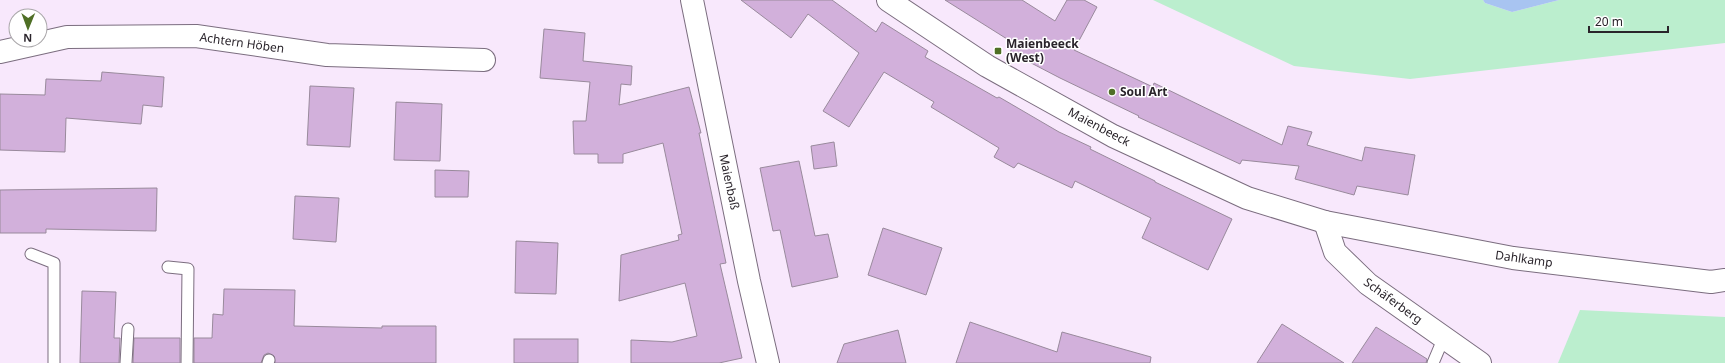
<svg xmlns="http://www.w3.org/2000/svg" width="1725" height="363" viewBox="0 0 1725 363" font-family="'Noto Sans',sans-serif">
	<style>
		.green { fill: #bbeece }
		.water { fill: #a8c4f1 }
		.building { fill: #d2b0db; stroke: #998a9c }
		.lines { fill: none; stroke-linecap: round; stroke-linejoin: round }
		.service-casing { stroke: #7b6d7f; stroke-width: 13 }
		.minor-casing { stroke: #7b6d7f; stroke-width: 24 }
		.tertiary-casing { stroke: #7b6d7f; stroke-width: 24 }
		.secondary-casing { stroke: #7b6d7f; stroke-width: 24 }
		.service { stroke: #fff; stroke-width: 11 }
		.minor { stroke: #fff; stroke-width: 22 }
		.tertiary { stroke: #fff; stroke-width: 22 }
		.secondary { stroke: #fff; stroke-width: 22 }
		.poi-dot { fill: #4f6f26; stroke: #fff; stroke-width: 1.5 }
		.labels { text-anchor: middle; stroke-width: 3; stroke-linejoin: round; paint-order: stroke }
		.street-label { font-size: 12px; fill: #2a242b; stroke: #fff }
		.poi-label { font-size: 12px; font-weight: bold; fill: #2a242b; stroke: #fff; text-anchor: start }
	</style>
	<rect width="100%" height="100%" fill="#f8e8fc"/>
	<g class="green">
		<path d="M1153,0H1483L1485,3L1512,12L1559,0H1725V43L1410,79L1294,66Z"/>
		<path d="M1580,310L1725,317V363H1558Z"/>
	</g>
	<path class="water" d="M1483,0H1559L1512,12L1485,3Z"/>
	<g class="building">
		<path d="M741,0H832L876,32L882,22L928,51L925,57L997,98L999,97L1059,132L1091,147L1090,149L1155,181V182L1232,219L1208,270L1142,238L1151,218L1075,181L1072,188L1018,163L1014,168L994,157L999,148L931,107L934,102L884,72L849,127L823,111L859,53L808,14L791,38Z"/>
		<path d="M945,0H1022L1055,21L1067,0H1084L1097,7L1074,50L1153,87L1154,83L1282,145L1288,126L1312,132L1307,145L1362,161L1365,147L1415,155L1408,195L1357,186L1354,195L1295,179L1299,166L1242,160L1240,164L1138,117L1139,116L1060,78L1010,52L1015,44Z"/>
		<path d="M544,29L585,33L583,61L632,66L631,85L621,84L619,105L689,87L701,133H699L726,263L720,264L742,358L719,363H631V340L672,342L697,336L685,283L619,301L621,255L679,240L678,235L682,234L663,143L623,154V163H598V154H574L573,121H586L590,82L540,78Z"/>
		<path d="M102,72L164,77L162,107L143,105L141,124L66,118L65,152L0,150V94L45,95L46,79L101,81Z"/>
		<path d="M310,86L354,88L350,147L307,145Z"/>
		<path d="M396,102L442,104L440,161L394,160Z"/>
		<path d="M834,142L837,166L814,169L811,146Z"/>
		<path d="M799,161L815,236L828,234L838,277L792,287L780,230L773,231L760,168Z"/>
		<path d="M435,170L469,171L468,197H435Z"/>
		<path d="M157,188L156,231L46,229V233H0V190Z"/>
		<path d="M295,196L339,198L336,242L293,239Z"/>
		<path d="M883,228L942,248L926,295L868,275Z"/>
		<path d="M516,241L558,243L556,294L515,293Z"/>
		<path d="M224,289L295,290L294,326L382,328V326H436V363H275L274,356L268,353L264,355L261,363H194V338H212L213,314L223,315Z"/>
		<path d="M82,291L116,292L114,338H120L119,363H80Z"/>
		<path d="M970,322L1057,352L1062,332L1151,357L1150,363H956Z"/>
		<path d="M1282,324L1344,363H1257Z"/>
		<path d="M1376,327L1427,359L1426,363H1352Z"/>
		<path d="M898,330L906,363H837L844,344Z"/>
		<path d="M134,338H180V363H133Z"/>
		<rect x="514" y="339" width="64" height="24"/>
	</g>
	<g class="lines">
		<g class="service-casing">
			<g id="service">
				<path d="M31,254L54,263V363"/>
				<path d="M168,267L188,269L187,363"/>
				<path d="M126,363L128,329"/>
				<path d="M268,363L269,360"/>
				<path d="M1433,363L1444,337"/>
			</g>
		</g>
		<g class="minor-casing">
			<g id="minor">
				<path d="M692,0L749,281L768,363"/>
				<path d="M0,52L67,37L196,36L327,55L484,60"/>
			</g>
		</g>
		<g class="tertiary-casing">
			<path id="tertiary" d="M888,0L987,66L1113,136L1247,198L1325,222L1513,258L1711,282L1725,280"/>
		</g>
		<g class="secondary-casing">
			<path id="secondary" d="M1325,222L1335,252L1368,284L1480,363"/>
		</g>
		<use href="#service" class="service"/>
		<use href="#minor" class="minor"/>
		<use href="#tertiary" class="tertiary"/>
		<use href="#secondary" class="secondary"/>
	</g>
	<g class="poi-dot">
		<rect x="994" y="47" width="8" height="8" rx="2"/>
		<circle cx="1112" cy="92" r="4"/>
	</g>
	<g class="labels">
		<g class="street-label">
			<text transform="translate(242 43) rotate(8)" y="4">Achtern Höben</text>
			<text transform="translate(1099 127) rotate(28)" y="4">Maienbeeck</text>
			<text transform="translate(729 182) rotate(78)" y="4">Maienbaß</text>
			<text transform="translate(1524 259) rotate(8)" y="4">Dahlkamp</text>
			<text transform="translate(1393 301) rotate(36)" y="4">Schäferberg</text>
		</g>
		<g class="poi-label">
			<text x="1006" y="48">Maienbeeck<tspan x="1006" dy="14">(West)</tspan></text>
			<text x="1120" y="96">Soul Art</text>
		</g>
	</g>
	<g transform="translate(28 28) rotate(181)"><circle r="19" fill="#ffffff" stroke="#aaa7aa"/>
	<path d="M0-3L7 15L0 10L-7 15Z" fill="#4f6f26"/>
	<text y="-6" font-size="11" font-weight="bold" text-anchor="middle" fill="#2a242b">N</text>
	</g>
	<path d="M1589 26v6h79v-6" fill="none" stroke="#2a242b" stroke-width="2"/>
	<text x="1595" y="26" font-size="12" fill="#2a242b" stroke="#ffffff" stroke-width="3" paint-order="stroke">20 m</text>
</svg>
